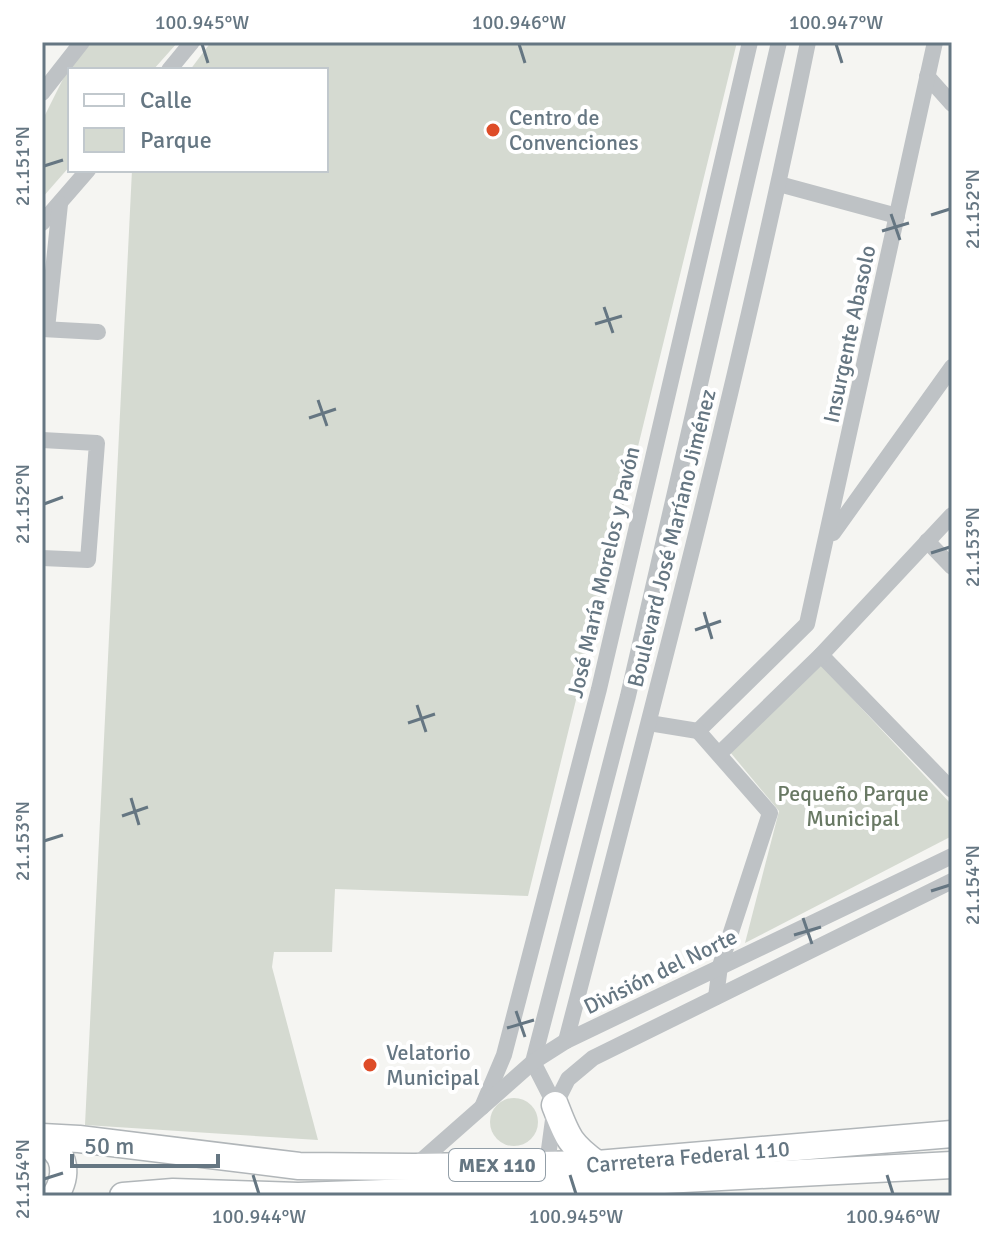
<svg xmlns="http://www.w3.org/2000/svg" width="994" height="1238" viewBox="0 0 994 1238" font-family="Signika,sans-serif">
	<style>
		.green { fill: #d5dad1 }
		.lines { fill: none; stroke-linecap: round; stroke-linejoin: round }
		.primary-casing { stroke: #b1b6b9; stroke-width: 29 }
		.minor { stroke: #bec2c5; stroke-width: 16 }
		.primary { stroke: #fff; stroke-width: 26 }
		.ticks { fill: none; stroke: #657682; stroke-width: 3 }
		.poi-dot { fill: #de4c28; stroke: #fff; stroke-width: 3 }
		.labels { text-anchor: middle; stroke-width: 8; stroke-linejoin: round; paint-order: stroke }
		.shield { fill: #fff; stroke: #939fa8; stroke-width: 2 }
		.shield-label { font-size: 20px; font-weight: bold; fill: #657682 }
		.poi-label { font-size: 22px; fill: #657682; stroke: #fff; text-anchor: start }
		.street-label { font-size: 22px; fill: #657682; stroke: #fff }
		.park-label { font-size: 22px; fill: #697964; stroke: #fff }
		.neatline { fill: none; stroke: #657682; stroke-width: 3 }
		.ticks-label { font-size: 20px; text-anchor: middle; fill: #657682 }
	</style>
	<rect width="100%" height="100%" fill="#f5f5f2"/>
	<g class="green">
		<path d="M93,42H178L153,70H70V166L42,198V121L74,57Z"/>
		<path d="M211,42H737L528,896L335,889L332,952H274L272,967L318,1140L85,1125L132,170H326V70H190Z"/>
		<path d="M821,665L952,805V836L745,943L779,811L730,752Z"/>
		<circle cx="514" cy="1122" r="24"/>
	</g>
	<g class="lines">
		<g class="primary-casing">
			<g id="primary">
				<path d="M555,1105C567,1136 569,1144 597,1164"/>
				<path id="s1" d="M42,1137L79,1139L299,1166L414,1167L597,1164L952,1134"/>
				<path d="M42,1142C67,1151 68,1176 55,1196"/>
				<path d="M123,1196L173,1192L298,1196L472,1190L952,1165"/>
			</g>
		</g>
		<g class="minor">
			<path d="M169,70L192,42"/>
			<path d="M927,76L952,104"/>
			<path d="M42,93L82,42"/>
			<path d="M779,184L897,216"/>
			<path d="M42,223L88,170"/>
			<path d="M42,329L98,332"/>
			<path d="M47,329L60,204"/>
			<path d="M42,440L97,443L88,560L42,558"/>
			<path d="M833,533L952,367"/>
			<path d="M927,541L952,567"/>
			<path d="M821,655L952,790"/>
			<path d="M649,723L698,731"/>
			<path d="M698,731L807,624L935,42"/>
			<path d="M698,731L770,813L720,966L716,997"/>
			<path d="M719,754L821,655L952,515"/>
			<path d="M566,1041C652,710 740,378 808,42"/>
			<path d="M555,1105L533,1062L628,696L779,42"/>
			<path d="M482,1107L504,1055L599,689L750,42"/>
			<path d="M547,1164L555,1105L568,1079L593,1058L952,881"/>
			<path d="M414,1167L533,1062L566,1041L952,856"/>
		</g>
		<use href="#primary" class="primary"/>
	</g>
	<path class="ticks" d="M202,44L208,63M519,44L525,63M836,44L842,63M44,166L63,160M891,214L900,240M931,215L950,209M882,231L909,223M604,307L613,333M595,324L622,316M318,400L327,426M309,418L336,409M44,504L63,497M931,553L950,547M704,612L712,639M695,630L721,621M417,705L426,732M408,723L435,714M131,798L139,825M122,816L148,807M44,841L63,835M931,891L950,885M803,918L812,944M794,935L821,927M516,1011L525,1037M507,1028L534,1020M253,1175L259,1194M570,1175L576,1194M887,1175L893,1194M44,1179L63,1173"/>
	<g class="poi-dot">
		<circle cx="493" cy="130" r="8"/>
		<circle cx="370" cy="1065" r="8"/>
	</g>
	<g class="labels">
		<rect class="shield" x="449" y="1149" width="96" height="32" rx="6"/>
		<g class="shield-label">
			<text x="497" y="1172">MEX 110</text>
		</g>
		<g class="poi-label">
			<text x="509" y="125">Centro de<tspan x="509" dy="25">Convenciones</tspan></text>
			<text x="386" y="1060">Velatorio<tspan x="386" dy="25">Municipal</tspan></text>
		</g>
		<g class="street-label">
			<text transform="translate(849 334) rotate(-78)" y="8">Insurgente Abasolo</text>
			<text transform="translate(671 538) rotate(-76)" y="8">Boulevard José Maríano Jiménez</text>
			<text transform="translate(603 572) rotate(-77)" y="8">José María Morelos y Pavón</text>
			<text transform="translate(660 971) rotate(-26)" y="8">División del Norte</text>
			<text dy="8" stroke="none"><textPath href="#s1" startOffset="648">Carretera Federal 110</textPath></text>
		</g>
		<g class="park-label">
			<text x="853" y="801">Pequeño Parque<tspan x="853" dy="25">Municipal</tspan></text>
		</g>
	</g>
	<rect width="994" height="1238" fill="none" stroke="#ffffff" stroke-width="88"/>
	<rect x="68" y="68" width="260" height="104" fill="#ffffff" stroke="#c1c8cd" stroke-width="2"/>
	<rect x="84" y="94" width="40" height="12" fill="#ffffff" stroke="#c1c8cd" stroke-width="2"/>
	<text x="140" y="108" font-size="24" fill="#657682">Calle</text>
	<rect x="84" y="128" width="40" height="24" fill="#d5dad1" stroke="#c1c8cd" stroke-width="2"/>
	<text x="140" y="148" font-size="24" fill="#657682">Parque</text>
	<path d="M72 1154v12h146v-12" fill="none" stroke="#657682" stroke-width="4"/>
	<text x="84" y="1154" font-size="24" fill="#657682" stroke="#ffffff" stroke-width="6" paint-order="stroke">50 m</text>
	<rect x="44" y="44" width="906" height="1150" class="neatline"/>
	<g class="ticks-label">
		<text x="202" y="29">100.945°W</text>
		<text x="519" y="29">100.946°W</text>
		<text x="836" y="29">100.947°W</text>
		<text transform="translate(22 166) rotate(-90)" y="7">21.151°N</text>
		<text transform="translate(972 209) rotate(-90)" y="7">21.152°N</text>
		<text transform="translate(22 504) rotate(-90)" y="7">21.152°N</text>
		<text transform="translate(972 547) rotate(-90)" y="7">21.153°N</text>
		<text transform="translate(22 841) rotate(-90)" y="7">21.153°N</text>
		<text transform="translate(972 885) rotate(-90)" y="7">21.154°N</text>
		<text transform="translate(22 1179) rotate(-90)" y="7">21.154°N</text>
		<text x="259" y="1223">100.944°W</text>
		<text x="576" y="1223">100.945°W</text>
		<text x="893" y="1223">100.946°W</text>
	</g>
</svg>
